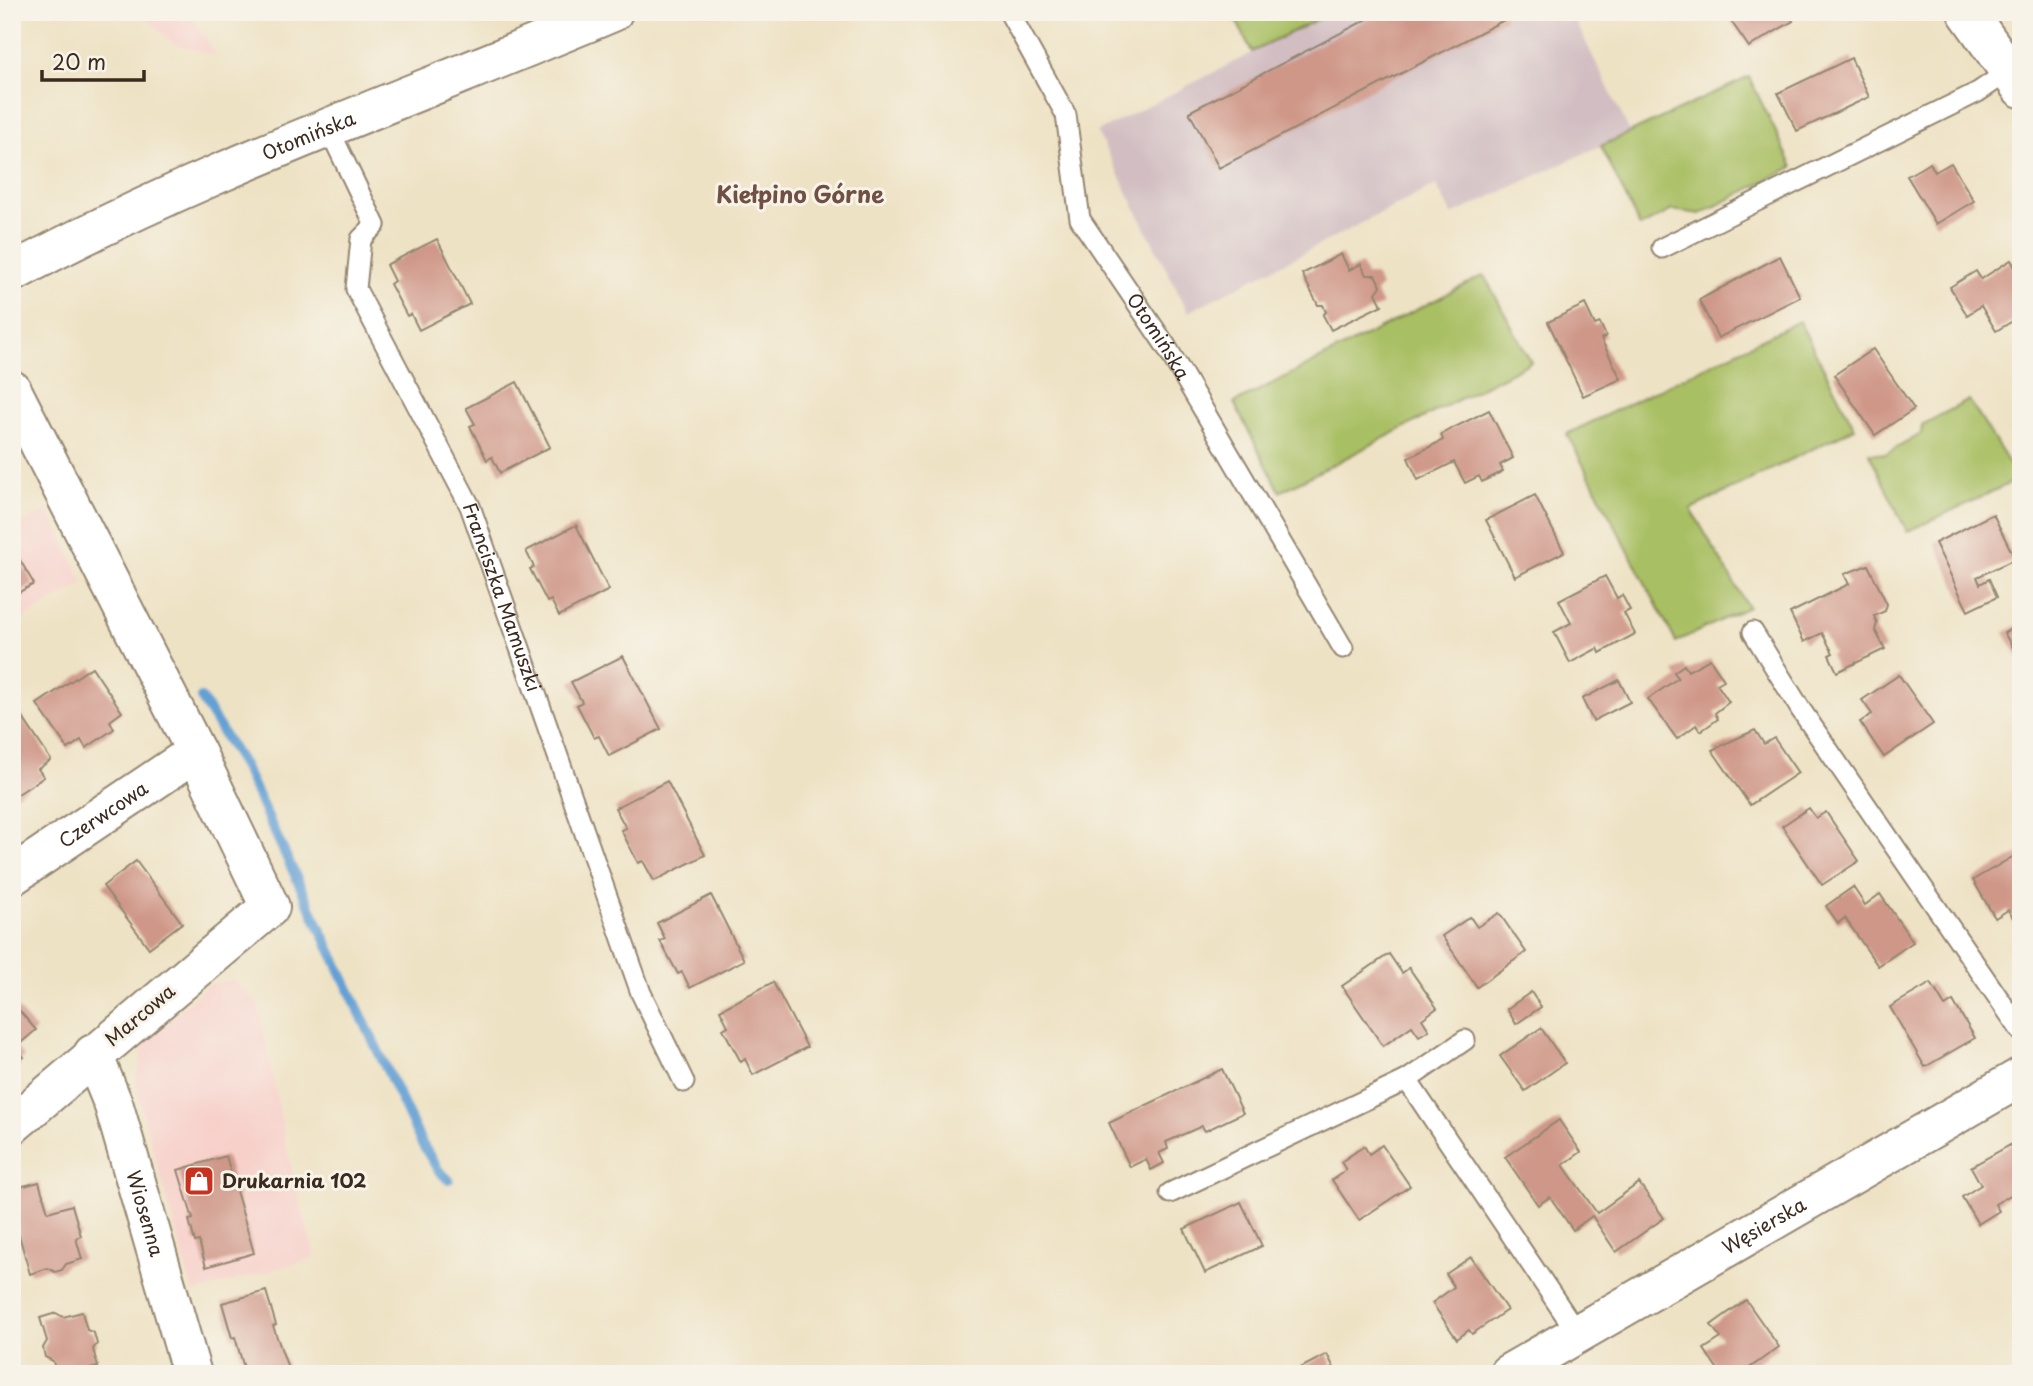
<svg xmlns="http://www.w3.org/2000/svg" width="2033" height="1386" viewBox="0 0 2033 1386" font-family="'Playpen Sans',sans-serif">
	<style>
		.built { fill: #f7d0ca }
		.industrial { fill: #d2bec2 }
		.green { fill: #a9bf63; stroke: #727440; stroke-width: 2 }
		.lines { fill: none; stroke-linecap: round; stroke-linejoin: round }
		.stream { stroke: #64a0d4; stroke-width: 10 }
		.building { fill: #cf9788 }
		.service-casing { stroke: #948671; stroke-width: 23 }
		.minor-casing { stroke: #948671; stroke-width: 42 }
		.tertiary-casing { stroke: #948671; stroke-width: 42 }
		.service { stroke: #fff; stroke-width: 19 }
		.minor { stroke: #fff; stroke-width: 38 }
		.tertiary { stroke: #fff; stroke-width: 38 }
		.labels { text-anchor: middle; stroke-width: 6; stroke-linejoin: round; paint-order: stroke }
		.street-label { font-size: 19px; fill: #3b2a1e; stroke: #f7f3e8 }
		.poi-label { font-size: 19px; font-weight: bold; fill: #3b2a1e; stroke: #f7f3e8; text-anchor: start }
		.quarter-label { font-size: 23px; font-weight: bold; fill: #6f5043; stroke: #f7f3e8 }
	</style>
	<rect width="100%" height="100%" fill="#f7f3e8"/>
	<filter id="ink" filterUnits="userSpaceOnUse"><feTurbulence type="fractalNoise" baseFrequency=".0143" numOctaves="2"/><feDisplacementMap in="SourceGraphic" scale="14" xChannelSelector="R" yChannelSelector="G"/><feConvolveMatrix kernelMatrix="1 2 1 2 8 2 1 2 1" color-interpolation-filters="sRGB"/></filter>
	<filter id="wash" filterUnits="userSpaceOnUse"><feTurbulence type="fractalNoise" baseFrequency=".00686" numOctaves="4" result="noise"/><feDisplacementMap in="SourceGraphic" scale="28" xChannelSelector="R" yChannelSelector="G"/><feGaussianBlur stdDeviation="1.57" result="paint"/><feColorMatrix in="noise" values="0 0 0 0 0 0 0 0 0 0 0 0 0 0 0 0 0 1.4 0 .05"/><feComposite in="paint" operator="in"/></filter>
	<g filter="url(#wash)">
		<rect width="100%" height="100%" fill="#eee2c4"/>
		<g class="built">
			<path d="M140,12H189L217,56L174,44Z"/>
			<path d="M48,511L84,583L12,625V529Z"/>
			<path d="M232,980L258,1002L288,1154L315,1258L193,1293L135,1084L144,1045L207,985Z"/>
		</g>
		<path class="industrial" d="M1332,12H1571L1630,132L1452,215L1436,185L1188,312L1097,132Z"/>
		<g class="green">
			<path d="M1232,12H1332L1252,52Z"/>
			<path d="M1749,77L1793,167L1700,214L1672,210L1640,227L1601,146Z"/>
			<path d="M1484,275L1531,362L1280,492L1234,403Z"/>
			<path d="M1799,321L1855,428L1691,509L1748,607L1676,642L1567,434Z"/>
			<path d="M1969,400L2019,479L1907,532L1869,453L1886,454L1921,434L1922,425Z"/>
		</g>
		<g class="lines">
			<path class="stream" d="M201,698L244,767L421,1142L439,1171L449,1180"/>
		</g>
		<g id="blocks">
			<g class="building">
				<path d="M1381,12H1502L1506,19L1219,168L1189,112Z"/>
				<path d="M1730,12H1795L1790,15L1793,21L1749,47L1726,14Z"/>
				<path d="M1851,58L1869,97L1797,131L1778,93Z"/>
				<path d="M1930,163L1935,172L1951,163L1974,201L1936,224L1907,176Z"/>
				<path d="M437,239L470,304L419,330L411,314L407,316L390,284L394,281L386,265Z"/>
				<path d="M1341,254L1349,270L1361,264L1366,275H1375L1381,286L1376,293L1382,305L1331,330L1323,315L1326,312L1323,305H1318L1302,274Z"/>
				<path d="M1780,256L1800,297L1718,338L1699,300Z"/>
				<path d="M2011,260L2021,277V316L1996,331L1981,306L1967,315L1950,287L1976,271L1981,279Z"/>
				<path d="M1585,304L1595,325L1600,323L1606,336L1601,339L1621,379L1583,396L1548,322Z"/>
				<path d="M1873,349L1914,409L1875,435L1834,375Z"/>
				<path d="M517,382L550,447L500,473L492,457L487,460L470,426L475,424L466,408Z"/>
				<path d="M1489,410L1513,458L1500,465L1503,471L1482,482L1479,476L1465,483L1454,462L1418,480L1408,458L1443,440L1441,434Z"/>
				<path d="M1535,495L1564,552L1515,577L1486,520Z"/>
				<path d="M1993,514L2015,559L1977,577L1980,584L1989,579L1997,597L1968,611L1935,543Z"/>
				<path d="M576,525L609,590L559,616L551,600L547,602L530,569L534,567L526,551Z"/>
				<path d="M20,560L34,584L12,596V565Z"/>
				<path d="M1868,565L1887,604L1885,611L1874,616L1877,623L1875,630L1885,649L1837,672L1829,655L1833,653L1822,633L1804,642L1790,613L1849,584L1844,574Z"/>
				<path d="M1605,576L1617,598L1622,595L1630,610L1624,613L1635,634L1600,653L1598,648L1570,663L1554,632L1571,623L1559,600Z"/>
				<path d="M2021,623V661L2004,633Z"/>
				<path d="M623,656L661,729L609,756L599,736L594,738L577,705L582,702L571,682Z"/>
				<path d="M1710,659L1724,680L1717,684L1729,702L1715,713L1718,719L1701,731L1696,725L1677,739L1648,699L1678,678L1674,672L1684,665L1688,671Z"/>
				<path d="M92,667L122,712L110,721L114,729L86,748L81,740L68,749L37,704Z"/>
				<path d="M1899,675L1933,724L1884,757L1860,722L1872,714L1862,700Z"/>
				<path d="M1619,680L1630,702L1593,721L1582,699Z"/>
				<path d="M21,715L51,760L38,769L44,777L15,796L12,792V720Z"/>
				<path d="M1755,730L1764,744L1774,738L1798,773L1750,805L1712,750Z"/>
				<path d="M667,781L705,855L654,881L643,861L638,863L621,830L626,828L615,808Z"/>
				<path d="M1809,808L1816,818L1826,812L1859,861L1822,885L1782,826Z"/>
				<path d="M2021,852V931L2008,910L1995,918L1973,880Z"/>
				<path d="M136,861L182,923L149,948L103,886Z"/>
				<path d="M1853,887L1865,905L1880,894L1913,942L1878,966L1845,918L1838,923L1826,906Z"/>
				<path d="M711,895L744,960L690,988L682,972L678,974L660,941L665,939L657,923Z"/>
				<path d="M1499,913L1526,952L1477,987L1442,936L1470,917L1477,927Z"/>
				<path d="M1389,954L1402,973L1409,968L1437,1008L1422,1019L1429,1030L1419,1036L1412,1026L1383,1046L1342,986Z"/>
				<path d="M773,982L807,1047L753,1075L745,1059L741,1062L723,1029L728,1026L720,1010Z"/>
				<path d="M1931,983L1945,1006L1953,1001L1975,1038L1925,1067L1890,1007Z"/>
				<path d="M1531,992L1541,1007L1516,1024L1507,1009Z"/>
				<path d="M12,1002L36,1030L16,1047L24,1057L12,1067Z"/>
				<path d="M1541,1028L1565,1063L1525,1091L1500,1056Z"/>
				<path d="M1222,1069L1243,1113L1205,1131L1202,1126L1166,1142L1168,1149L1159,1153L1164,1163L1151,1170L1146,1159L1130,1167L1109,1123Z"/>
				<path d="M1559,1120L1581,1152L1563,1165L1597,1213L1639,1183L1664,1218L1616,1252L1592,1216L1573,1230L1550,1197L1538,1205L1505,1157Z"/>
				<path d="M2021,1139V1189L1995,1204L1999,1211L1978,1224L1962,1197L1981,1185L1971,1167Z"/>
				<path d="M1382,1145L1410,1186L1359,1220L1332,1180L1346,1170L1341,1162L1364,1146L1369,1154Z"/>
				<path d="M226,1156L254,1253L206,1267L199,1241L195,1242L189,1220L193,1219L178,1170Z"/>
				<path d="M39,1182L48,1212L72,1205L81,1236L76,1238L82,1259L66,1264L62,1270L55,1272L48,1268L30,1274L15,1221L12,1189Z"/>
				<path d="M1241,1202L1262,1246L1205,1273L1184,1229Z"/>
				<path d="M1471,1257L1507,1310L1472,1334L1469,1330L1457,1339L1432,1303L1454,1287L1446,1274Z"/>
				<path d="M266,1291L276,1325L273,1326L290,1374H243L241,1369L244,1368L235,1337L232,1338L222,1303Z"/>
				<path d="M1746,1300L1779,1347L1741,1374H1721L1704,1349L1721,1338L1711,1325Z"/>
				<path d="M82,1312L87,1330L94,1333L97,1344L93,1349L98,1367L72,1374H56L53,1361L45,1357L43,1348L47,1341L40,1318L56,1313L63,1317Z"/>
				<path d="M1327,1354L1337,1374H1289Z"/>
			</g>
		</g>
	</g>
	<g filter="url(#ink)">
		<use href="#blocks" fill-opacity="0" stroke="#948671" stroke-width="2"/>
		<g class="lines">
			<g class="service-casing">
				<g id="service">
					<path id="s1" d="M1009,12L1066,115L1080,219L1166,346L1343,648"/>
					<path id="s2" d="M329,129L375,225L361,239L356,289L470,506L641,993L684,1082"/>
					<path d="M1662,248L1978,92L2009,71"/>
					<path d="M1753,632L1801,710L2021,1031"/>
					<path d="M1407,1080L1576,1331"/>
					<path d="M1170,1193L1407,1080L1465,1040"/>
				</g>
			</g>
			<g class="minor-casing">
				<g id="minor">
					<path d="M1967,12L2021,88"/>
					<path d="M12,390L196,752L270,907L12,1125"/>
					<path id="s3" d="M12,876L196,752"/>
					<path id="s4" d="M93,1054L114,1106L192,1374"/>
					<path id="s5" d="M1508,1374L2021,1077"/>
				</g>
			</g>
			<g class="tertiary-casing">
				<g id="tertiary">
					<path id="s6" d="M12,273C204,169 412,97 613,12"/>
				</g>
			</g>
			<use href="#service" class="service"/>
			<use href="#minor" class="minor"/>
			<use href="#tertiary" class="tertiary"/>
		</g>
	</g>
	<defs>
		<g id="shop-square" transform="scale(1.575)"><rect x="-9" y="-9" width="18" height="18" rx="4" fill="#c8321e" stroke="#f7f3e8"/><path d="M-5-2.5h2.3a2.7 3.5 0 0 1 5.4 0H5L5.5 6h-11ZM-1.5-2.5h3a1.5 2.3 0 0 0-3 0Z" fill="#fff"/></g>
	</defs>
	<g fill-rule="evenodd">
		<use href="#shop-square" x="199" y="1181"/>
	</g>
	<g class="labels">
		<g class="street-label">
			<text dy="7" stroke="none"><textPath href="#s6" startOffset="327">Otomińska</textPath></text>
			<text dy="7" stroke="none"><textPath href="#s1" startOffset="364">Otomińska</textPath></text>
			<text dy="7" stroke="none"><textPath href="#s2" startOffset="518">Franciszka Mamuszki</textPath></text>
			<text dy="7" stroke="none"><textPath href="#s3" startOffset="110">Czerwcowa</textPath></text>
			<text transform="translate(140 1015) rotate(-40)" y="7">Marcowa</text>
			<text dy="7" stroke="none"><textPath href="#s4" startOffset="168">Wiosenna</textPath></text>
			<text dy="7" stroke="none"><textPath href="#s5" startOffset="296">Węsierska</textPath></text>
		</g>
		<g class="poi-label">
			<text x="222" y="1188">Drukarnia 102</text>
		</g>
		<g class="quarter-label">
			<text x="800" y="203">Kiełpino Górne</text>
		</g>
	</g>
	<rect width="2033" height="1386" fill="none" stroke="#f7f3e8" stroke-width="42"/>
	<path d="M42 70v10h102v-10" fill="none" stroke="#3b2a1e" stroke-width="3.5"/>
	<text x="52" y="70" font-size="21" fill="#3b2a1e" stroke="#f7f3e8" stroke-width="5" paint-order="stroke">20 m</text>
</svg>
